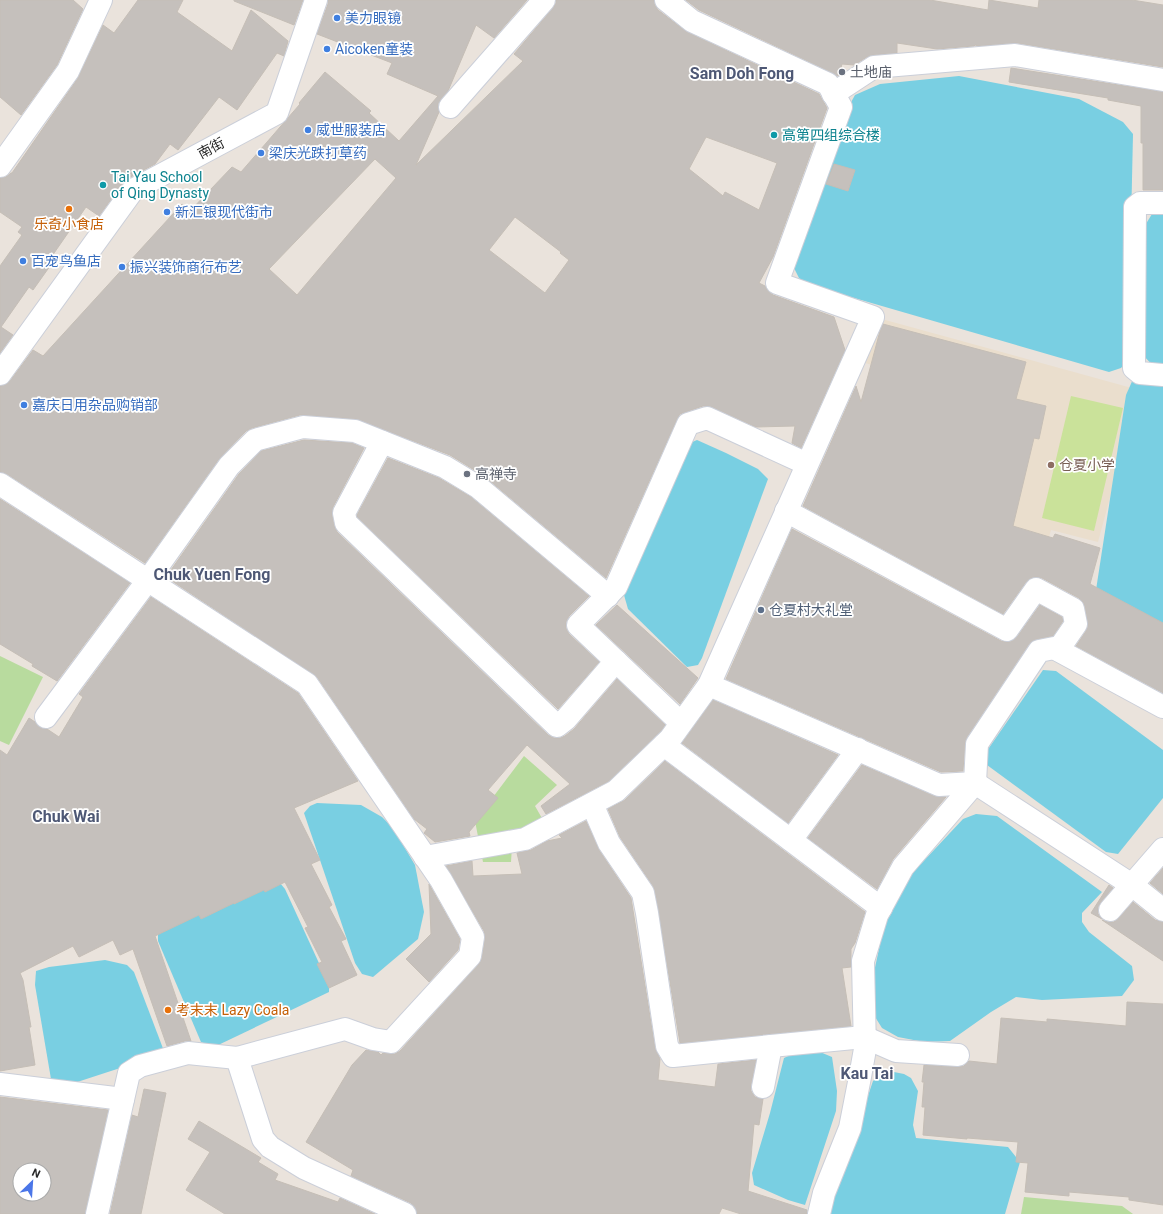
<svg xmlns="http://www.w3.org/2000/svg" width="1163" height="1214" viewBox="0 0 1163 1214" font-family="Roboto,'Noto Sans SC',sans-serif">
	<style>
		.education { fill: #eadecd }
		.green { fill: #b8db9e }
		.pitch { fill: #cae29a }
		.water { fill: #79cfe2 }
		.building { fill: #c5c0bc; stroke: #c5beb6; fill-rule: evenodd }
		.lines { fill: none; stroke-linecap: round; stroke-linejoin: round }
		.minor-casing { stroke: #cbcfd9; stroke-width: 24 }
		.minor { stroke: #fff; stroke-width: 22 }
		.shop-dot { fill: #3f7fe0; stroke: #fff; stroke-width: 1.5 }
		.worship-dot { fill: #6b7280; stroke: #fff; stroke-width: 1.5 }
		.culture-dot { fill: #0f9aa8; stroke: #fff; stroke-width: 1.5 }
		.food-dot { fill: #e8710a; stroke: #fff; stroke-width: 1.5 }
		.education-dot { fill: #8d6e63; stroke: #fff; stroke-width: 1.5 }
		.service-dot { fill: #5c6f8a; stroke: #fff; stroke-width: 1.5 }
		.labels { text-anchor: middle; stroke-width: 3.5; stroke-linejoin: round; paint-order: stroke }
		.shop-label { font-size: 14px; fill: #366cbe; stroke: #fff; text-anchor: start }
		.worship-label { font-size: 14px; fill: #5b616d; stroke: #fff; text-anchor: start }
		.culture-label { font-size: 14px; fill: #0d838f; stroke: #fff; text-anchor: start }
		.street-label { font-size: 14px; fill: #292929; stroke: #fff }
		.food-label { font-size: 14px; fill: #c56008; stroke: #fff }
		.education-label { font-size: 14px; fill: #785e54; stroke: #fff; text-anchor: start }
		.service-label { font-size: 14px; fill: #4e5e75; stroke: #fff; text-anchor: start }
		.quarter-label { font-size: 16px; font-weight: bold; fill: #4e5875; stroke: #fff }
	</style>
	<rect width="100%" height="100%" fill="#eae3dc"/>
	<path class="education" d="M878,318L1139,390L1098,542L1051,530L1043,559L964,537L1001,401L865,363Z"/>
	<g class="green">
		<path d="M0,656L43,677L9,745L0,741Z"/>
		<path d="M524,756L557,785L535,806L551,834L512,846L511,862H483L475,821Z"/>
		<path d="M1024,1197L1122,1206L1133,1214H1021Z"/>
	</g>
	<path class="pitch" d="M1071,396L1123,408L1094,531L1042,518Z"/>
	<g class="water">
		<path d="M959,76L1079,99L1123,122L1133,134L1128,360L1121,368L1109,372L806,284L799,278L793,266L849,106L855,95L880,84Z"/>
		<path d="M1163,211V368H1155L1143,355L1144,227L1152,214Z"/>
		<path d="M1134,377L1163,379V625L1096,590L1126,395Z"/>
		<path d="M697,440L726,453L758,469L768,479L702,658L698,665L687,667L628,609L624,595L683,453L690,443Z"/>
		<path d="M1043,670L1056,671L1163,750V798L1118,854L1106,852L987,765L984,755Z"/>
		<path d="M317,803L361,805L382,817L393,828L415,865L424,912L418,939L373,977L362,974L355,963L304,813L310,806Z"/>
		<path d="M976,814L997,816L1102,892L1082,913V922L1089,932L1132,966L1134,980L1122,996L1042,1000L1016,997L991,1012L950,1041L924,1042L898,1037L882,1028L872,1012L871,986L884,926L905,881L963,819Z"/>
		<path d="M280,883L285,889L329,985V992L214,1047L201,1042L158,941V934L168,922Z"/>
		<path d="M105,960L127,965L134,972L164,1051L160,1055L65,1086H59L51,1079L35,985L36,971L49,967Z"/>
		<path d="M797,1052H820L832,1057L837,1091L836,1111L805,1205L788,1200L754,1185L752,1173L770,1113L784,1058Z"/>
		<path d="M889,1071L904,1074L911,1078L918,1091L913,1125L916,1138L1008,1147L1020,1162L1005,1214H828L873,1081L881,1075Z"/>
	</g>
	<g class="building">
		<path d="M0,0H73L83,9L57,65L21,115L0,97Z"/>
		<path d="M138,0H183L177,12L232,51L251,10L288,41L284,56L277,53L237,110L219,97L178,150L170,144L155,164L127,179L123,183L99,216L86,207L52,256L55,259L33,290L29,287L1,327L13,335L0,353V266L22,235L18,232L22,227L0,212V178L6,177L11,173H12L78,78L103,25L114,33Z"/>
		<path d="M234,0H303L294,25L234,1Z"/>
		<path d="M328,0H527L494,38L476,25L448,91L441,99L438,104L439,112L416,165L523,61L514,54L553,8L556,3V0H654L655,5L658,10L687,32L819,94L827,108L773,257L759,283L765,286L768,291L773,295L834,317L845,350L801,448L792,443L795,426L756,427L712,407L703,406L680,414L677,419L606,578L484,476L450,455L356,419L300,415L252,428L246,431L219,459L145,563L7,474L0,472V386L5,385L10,381L33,350L43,356L182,204L190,211L232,167L241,172L300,104L299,103L325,72L371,111L369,113L399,141L438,96L387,74L392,63L317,34L328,4ZM706,137L777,163L759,210L725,192L723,196L689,169ZM375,159L396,178L297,295L269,269ZM515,217L561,252L560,253L569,260L545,293L489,250Z"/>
		<path d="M686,0H930L988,10L989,0L1038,8L1039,0H1132L1163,5V67L1017,43L979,46L975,45L974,46L937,49L897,43V53L873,55L867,57L854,65L842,64L839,75L837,76L833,73L699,10Z"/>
		<path d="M1011,68L1163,92V190H1143V143H1141V106L1108,100V98L1009,82Z"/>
		<path d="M834,164L855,170L848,191L826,184Z"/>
		<path d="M883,324L1026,362L1016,399L1046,406L1039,439L1034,438L1013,526L1053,538L1055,534L1100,548L1090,584L1163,623V693L1076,646L1086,631L1088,626L1085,607L1083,602L1079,598L1042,578L1036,577L1031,578L1026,582L1003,614L803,506L856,386L861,402L880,331Z"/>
		<path d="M304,440L352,443L364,448L333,507L332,515L334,525L337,532L548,735L554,738H560L565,736L574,729L617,679L665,725L661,731L609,781L546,814L541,806L570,784L527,745L488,790L498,798L469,832L470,836L435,842L424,833L427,829L414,819L317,677L166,577L239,474L261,451Z"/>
		<path d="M388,458L439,478L471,497L589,596L569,616L566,622V628L569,634L599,662L558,709L357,517V515Z"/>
		<path d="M0,499L130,583L57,681L32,666L33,664L0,644Z"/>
		<path d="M792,529L1001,641L1007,642L1012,641L1017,637L1040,605L1062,617L1063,621L1053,636L1037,639L1029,644L967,737L965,743L963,771L941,772L726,679Z"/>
		<path d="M151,597L298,693L358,781L294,808L320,860L311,864L332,905L329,907L346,939L341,941L357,975L329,988L317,964L322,962L305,928L308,927L285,882L265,892L264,890L234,904V903L201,919L199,915L155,936L191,1041H185L167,1046L133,949L120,955L113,940L79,957L73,946L20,973L23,980L31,1027H29L35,1065L0,1071V750L7,755L29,718L35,722L39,727L47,729L59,737L83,697L79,694Z"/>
		<path d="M617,605L698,678L680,704L596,625Z"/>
		<path d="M713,700L838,755L788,823L682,743Z"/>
		<path d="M665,761L865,912L855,943L851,949V967L842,968L851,1026L680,1043L655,891L653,886L620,837L608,809L625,800Z"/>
		<path d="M862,765L934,796L946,797L893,859L877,889L808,838Z"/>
		<path d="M586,821L599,850L631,898L655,1048L660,1059L658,1080L715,1087L718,1064L756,1060L751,1085V1091L755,1097L763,1099L759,1125L754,1124L748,1191L807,1210V1214H741L722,1208L719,1214H417L415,1207L411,1203L351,1176L353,1170L306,1142L352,1065L366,1050L378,1052L381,1055L383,1053L395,1054L400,1051L479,964L482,958L485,939L484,931L446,866L472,861L473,876L522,874L517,853L531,850L547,841L562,838L559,835Z"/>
		<path d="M1163,868V894L1150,883Z"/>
		<path d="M429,884L460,939L458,950L429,982L406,959L431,934Z"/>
		<path d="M1109,885L1113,888L1101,902L1098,907V914L1102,919L1091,913Z"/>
		<path d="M1133,902L1155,920L1163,922V961L1102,920L1108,922H1114L1119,918Z"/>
		<path d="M1127,1002L1163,1004V1205L1129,1200V1197L1069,1192V1196L1025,1192L1028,1163L1016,1162L1018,1142L967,1138V1139L923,1135L925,1107H922L924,1082H922L924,1065L958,1067L964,1066L969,1061L997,1064L1001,1018L1047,1022V1019L1126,1026Z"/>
		<path d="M144,1089L166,1093L141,1214H110L132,1115L138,1117Z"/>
		<path d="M0,1097L108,1110L85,1214H0ZM20,1170H44V1194H20Z"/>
		<path d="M199,1121L261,1158L258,1162L278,1174L275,1180L338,1202L340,1198L375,1214H225L186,1190L210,1152L188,1139Z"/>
	</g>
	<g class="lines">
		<g class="minor-casing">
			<g id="minor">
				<path d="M666,0L692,21L828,84L841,107L777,283L873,317L709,685L939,785L975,783L1132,885L1163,910"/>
				<path d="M833,94L874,67L1015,55L1163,80"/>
				<path d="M450,107L544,0"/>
				<path d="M0,166L68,71L101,0"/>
				<path d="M1163,203H1140L1135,207L1134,368L1140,373L1163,375"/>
				<path d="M0,374L133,190L277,113L316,0"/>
				<path d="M382,442L344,513L346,523L557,726L566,719L616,661"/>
				<path d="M0,484L307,684L441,880L473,937L470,956L391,1042L373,1039L345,1029L237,1058L188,1053L140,1066L129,1073L97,1214"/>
				<path d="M786,511L1007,630L1036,589L1073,609L1076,624L1058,650"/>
				<path d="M46,717L148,580L229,466L255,440L303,427L355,431L445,467L478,487L608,596"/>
				<path d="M681,723L578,625L616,587L688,424L707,418L807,464"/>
				<path d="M664,745L881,908"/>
				<path d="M592,804L609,843L643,893L647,913L667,1046L673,1056L771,1046"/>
				<path d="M791,840L858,749"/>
				<path d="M425,857L525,839L616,791L670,739L709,685"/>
				<path d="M1110,910L1163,849"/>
				<path d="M237,1058L263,1139L270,1147L304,1168L405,1214"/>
				<path d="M0,1084L123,1099"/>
				<path d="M763,1087L771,1046L864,1037L896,1051L958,1055"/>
				<path d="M819,1214L824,1193L850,1128L860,1077L865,1049L863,961L877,915L903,867L975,783L977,744L1039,651L1054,648L1163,707"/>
			</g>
		</g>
		<use href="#minor" class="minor"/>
	</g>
	<g class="shop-dot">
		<circle cx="337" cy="18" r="4"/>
		<circle cx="327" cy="49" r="4"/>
		<circle cx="308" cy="130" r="4"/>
		<circle cx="261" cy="153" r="4"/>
		<circle cx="167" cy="212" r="4"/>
		<circle cx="23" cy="261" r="4"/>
		<circle cx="122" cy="267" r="4"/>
		<circle cx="24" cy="405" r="4"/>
	</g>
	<g class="worship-dot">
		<circle cx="842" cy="72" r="4"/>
		<circle cx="467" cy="474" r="4"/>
	</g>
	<g class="culture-dot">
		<circle cx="774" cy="135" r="4"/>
		<circle cx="103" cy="185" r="4"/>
	</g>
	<g class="food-dot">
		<circle cx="69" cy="209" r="4"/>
		<circle cx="168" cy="1010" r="4"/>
	</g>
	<circle class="education-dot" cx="1051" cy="465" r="4"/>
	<circle class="service-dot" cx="761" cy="610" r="4"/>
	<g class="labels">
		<g class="shop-label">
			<text x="345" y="23">美力眼镜</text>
			<text x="335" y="54">Aicoken童装</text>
			<text x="316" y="135">威世服装店</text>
			<text x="269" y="158">梁庆光跌打草药</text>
			<text x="175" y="217">新汇银现代街市</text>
			<text x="31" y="266">百宠鸟鱼店</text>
			<text x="130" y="272">振兴装饰商行布艺</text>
			<text x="32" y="410">嘉庆日用杂品购销部</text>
		</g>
		<g class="worship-label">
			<text x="850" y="77">土地庙</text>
			<text x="475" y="479">高禅寺</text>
		</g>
		<g class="culture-label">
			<text x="782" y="140">高第四组综合楼</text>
			<text x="111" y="182">Tai Yau School<tspan x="111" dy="16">of Qing Dynasty</tspan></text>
		</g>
		<g class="street-label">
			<text transform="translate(211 148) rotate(-28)" y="5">南街</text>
		</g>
		<g class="food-label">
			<text x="69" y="229">乐奇小食店</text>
			<text x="176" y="1015" text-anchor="start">考末末 Lazy Coala</text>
		</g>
		<g class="education-label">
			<text x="1059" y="470">仓夏小学</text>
		</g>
		<g class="service-label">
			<text x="769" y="615">仓夏村大礼堂</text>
		</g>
		<g class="quarter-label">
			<text x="742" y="79">Sam Doh Fong</text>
			<text x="212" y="580">Chuk Yuen Fong</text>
			<text x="66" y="822">Chuk Wai</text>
			<text x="867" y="1079">Kau Tai</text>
		</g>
	</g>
	<g transform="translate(32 1182) rotate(25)"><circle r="19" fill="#ffffff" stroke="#a9a9a9"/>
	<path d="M0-3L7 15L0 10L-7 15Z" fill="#4b76e8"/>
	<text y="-6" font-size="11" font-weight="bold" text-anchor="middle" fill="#292929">N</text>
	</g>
</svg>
